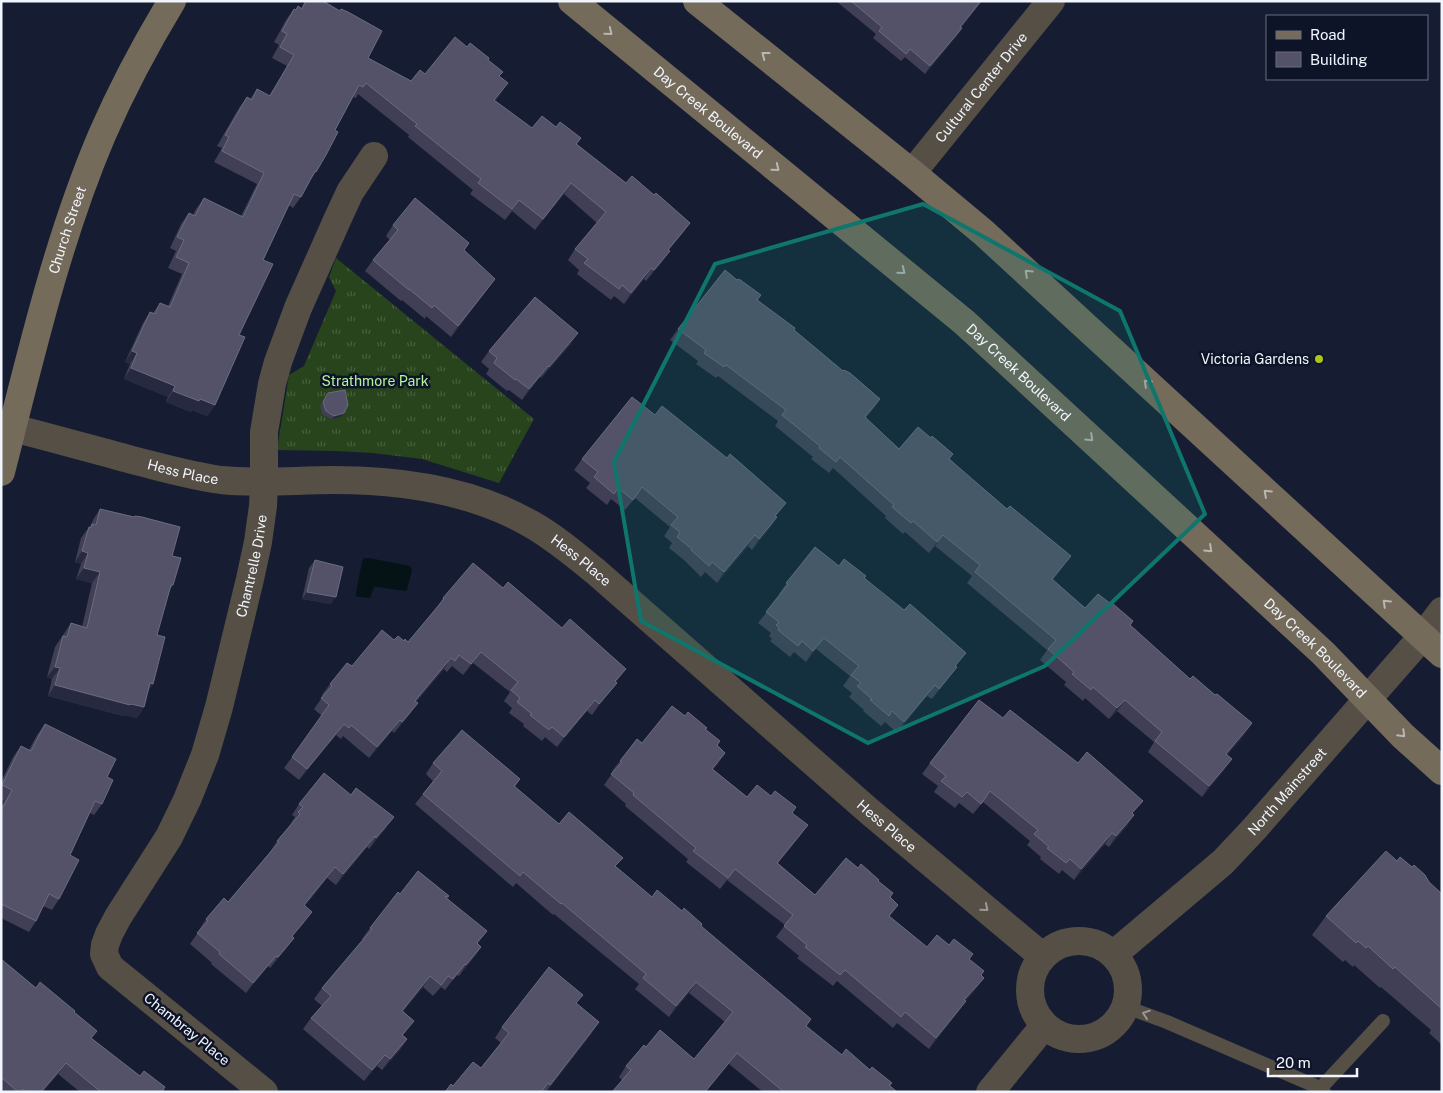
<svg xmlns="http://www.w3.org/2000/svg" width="1443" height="1093" viewBox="0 0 1443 1093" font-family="'Public Sans',sans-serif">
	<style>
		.grass { fill: url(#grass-tufts) }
		.water { fill: #051317 }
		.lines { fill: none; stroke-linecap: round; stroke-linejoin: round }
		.service { stroke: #554f45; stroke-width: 14 }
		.minor { stroke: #554f45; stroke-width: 28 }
		.secondary { stroke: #756b5a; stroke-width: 28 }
		.wall { fill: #403f56 }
		.shaded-wall { fill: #272940 }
		.building { fill: #535268; stroke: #6c6c7f }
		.oneway { stroke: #b9b7b4 }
		.oneway2 { stroke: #9b9a98 }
		.marked { fill: #0f766e; fill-opacity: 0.2; stroke: #0f766e; stroke-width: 4; stroke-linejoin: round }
		.poi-dot { fill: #aac717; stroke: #0e1428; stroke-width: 2 }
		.labels { text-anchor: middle; stroke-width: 5; stroke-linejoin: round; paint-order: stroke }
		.street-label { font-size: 14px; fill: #f1f5fe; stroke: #0e1428 }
		.poi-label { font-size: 14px; fill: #f1f5fe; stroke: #0e1428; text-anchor: end }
		.park-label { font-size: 14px; fill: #b2f697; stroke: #0e1428 }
	</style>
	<defs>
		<pattern id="grass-tufts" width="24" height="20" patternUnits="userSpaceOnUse" patternTransform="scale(1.25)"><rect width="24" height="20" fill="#28441c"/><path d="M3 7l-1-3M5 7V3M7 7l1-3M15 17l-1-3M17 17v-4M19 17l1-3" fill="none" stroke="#48603e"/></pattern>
	</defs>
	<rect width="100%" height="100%" fill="#161d32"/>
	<path class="grass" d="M336,258L534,419L499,483L422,459L373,453L336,451L277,450L289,375L304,366L336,291L329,277Z"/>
	<path class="water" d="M364,558H369L410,566L412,570L407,590L405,591L378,587H374L370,598L359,597L356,596V592L362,562Z"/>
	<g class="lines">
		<g class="service">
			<path d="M1126,1007L1167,1022L1320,1088L1324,1092"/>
			<path d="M1317,1092L1383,1021"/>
		</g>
		<g class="minor">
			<path id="s1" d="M912,173L1051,1"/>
			<path id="s2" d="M1,425C46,436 91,449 136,461C164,468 192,476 221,480C259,484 296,480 334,480C402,480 472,490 531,524C554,537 574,554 595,571L870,812L1042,956"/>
			<circle cx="1079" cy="990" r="49"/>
			<path id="s3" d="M1114,954L1223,862L1255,828L1422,637L1442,611"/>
			<path id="s4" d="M264,1092L110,967L104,954L105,945L109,934L118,917L169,837L187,800L205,755L219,707L250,579L258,542L263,506L264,483V432L272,384L278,362L298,308L338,218L350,192L374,156"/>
			<path d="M990,1092L1044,1026"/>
		</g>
		<g class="secondary">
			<path id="s5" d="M572,1L964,322L1323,653L1403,736L1442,771"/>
			<path d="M697,1L912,173L984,233L1442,654"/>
			<path id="s6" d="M1,472C30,359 56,243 102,135C122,89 146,44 172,1"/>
		</g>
	</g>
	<g class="wall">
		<path d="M305,1H323L368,58L411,81L425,74L467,47L488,60L500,76L501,94L495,101L532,128L556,127L581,138L577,144L626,183L654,195L690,223L682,234L668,250L662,262L646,281L644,279L624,304L614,296L611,300L577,274L579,270L568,260L575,249L597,223L564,194L535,230L512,211L505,220L470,194L473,190L408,137L409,135L358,94L356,98L353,97L335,130L316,172L310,181L301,197L293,208L289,205L263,260L239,335L215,405L207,416L192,410L191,412L166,402L168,397L124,379L130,364L125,362L143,323L150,312L153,313L160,303L168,306L182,274L168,268L176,251L170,248L181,224L189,213L193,215L196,209L204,198L241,216L257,184L214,162L222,148L217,146L239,108L247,97L250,99L257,89L269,96L287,66L272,58L279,45L274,42L286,20L294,9L296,10L298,6L301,8Z"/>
		<path d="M836,1H982L961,28H962L957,36L925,74L905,57L901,61L873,38L876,34Z"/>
		<path d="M393,225L469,243L464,250L495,279L487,290L451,337L426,316L425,319L402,300L401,301L365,271L373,260L390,240L386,236Z"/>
		<path d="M737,280L758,300L843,371L880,399L866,418L899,449L950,459L1063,567L1053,580L1085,608L1111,604L1133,621L1130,625L1190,679L1215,695L1252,723L1245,734L1227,755L1224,770L1202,797L1148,752L1154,742L1117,711L1109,719L1085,698L1083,701L1064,685L1066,682L1040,660L1047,650L967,583L972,576L935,546L929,553L905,532L903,534L885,518L886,516L833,468L829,473L811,459L813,457L775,426L778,421L718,376L716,378L696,364L698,361L670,340L678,329Z"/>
		<path d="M571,344L541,378L540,377L522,400L509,390L507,391L486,374L489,369L481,362L489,351Z"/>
		<path d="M328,393L341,417L332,419L323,415L320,406Z"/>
		<path d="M582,459L776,516L777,517L770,528L752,550L748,546L717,583L705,572L701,577L684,560L669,548L672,543L664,536L670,527L635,498L625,510L611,499L607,505L586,488L590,483L574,470Z"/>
		<path d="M100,509L134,517L135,516L172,556L173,585L169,591L157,635L153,684L148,691L144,707L137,718L124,715L123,716L48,696L52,679L47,677L55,647L71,623L82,627L92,583L76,579L81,564L75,562L81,538L89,527L91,525L93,520Z"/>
		<path d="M315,560L331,604L302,599L309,568Z"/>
		<path d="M839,566L865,578L957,667L949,678L932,699L927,696L897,733L885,722L881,726L863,711L864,710L849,697L852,693L843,686L850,676L816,649L806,662L794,652L790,657L770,641L772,639L769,636L771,633L758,623L780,595L779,594L791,577Z"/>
		<path d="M503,588L562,628L626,669L616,682L617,683L609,693L592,715L587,711L557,747L545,737L542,741L523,726L524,724L509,713L512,708L504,701L510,692L473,663L463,675L452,666L447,672L444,669L416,702L410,714L394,733L392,731L369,758L343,736L341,739L336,735L299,780L284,768L322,716L314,709L323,696L322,695L330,684L352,666L394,640L408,642L436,609L443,598Z"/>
		<path d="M685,716L706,729L717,745L718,764L713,769L747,797L792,813L800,836L778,863L815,895L858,868L878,881L890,898V917L927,947L949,945L973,954L969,959L981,975L984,978L976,989L965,1001L958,1012L929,1049L897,1023L893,1028L837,981L833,986L797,958L799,956L776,937L785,925L727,880L720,889L686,862L688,859L625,806L626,804L604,785L613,772L612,771L620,761L642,743Z"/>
		<path d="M1003,718L1133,814L1127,826L1109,847L1105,844L1074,880L1062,870L1059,874L1040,859L1041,857L1027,845L1030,841L983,802L973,814L959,803L955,808L934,792L938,786L922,774L930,763Z"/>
		<path d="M45,724L107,777L102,804L94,815L90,813L70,855L59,899L52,910L43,906L36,921L29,932L1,918V807L4,801L1,800V782L13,757L21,746L29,750L37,735Z"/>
		<path d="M433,763L520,779L515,787L559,824L616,867L652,897L682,911L701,926L806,1026L842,1055L870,1070L892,1083L890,1086L897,1092H763L729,1064L622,1080L619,1077L626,1066L646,1047L694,1059L725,1022L689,993L669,1017L635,989L639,984L554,914L553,915L516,883L513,887L415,804L423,794L433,781L426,774Z"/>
		<path d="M299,804L386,828L369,849L367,847L336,885L327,878L305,906L304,923L292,937L294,938L286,949L270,968L268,966L246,993L211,964L212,963L190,944L199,931V930L206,919L228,902L270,852L277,841L291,824V823L295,817L292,815Z"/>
		<path d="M1397,861L1429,882L1442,894V1045L1429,1033L1431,1030L1381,987L1380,988L1354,965L1353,967L1345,960L1343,962L1312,935L1326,916Z"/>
		<path d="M400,894L449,896L448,899L478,944L481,947L459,976L457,975L445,990L441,987L433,996L423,987L403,1011L414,1021L403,1035L407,1039L400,1050L382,1070L377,1066L364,1081L303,1029L311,1018L322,1006L314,999L322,988L363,940L362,939L370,928Z"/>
		<path d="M1,959L36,988L74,1012L91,1038L140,1076L162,1092H80L58,1074L43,1092H1Z"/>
		<path d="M577,1004L592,1033L546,1092H445L481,1068L501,1043L495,1038L502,1027Z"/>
	</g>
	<g class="shaded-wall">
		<path d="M981,1H982L955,35L960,27Z"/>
		<path d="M962,28L957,36L925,74L930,66Z"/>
		<path d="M508,83L501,94L487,111L494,100Z"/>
		<path d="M571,183L564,194L535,230L543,219Z"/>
		<path d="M690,223L682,234L660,260L668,250Z"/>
		<path d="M670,251L662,262L646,281L654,270Z"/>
		<path d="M651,268L644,279L624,304L631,293Z"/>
		<path d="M495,279L487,290L451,337L458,326Z"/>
		<path d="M578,333L571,344L541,378L549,367Z"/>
		<path d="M132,351L137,353L130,364L125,362Z"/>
		<path d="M548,366L540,377L522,400L529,389Z"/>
		<path d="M131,368L175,386L168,397L124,379Z"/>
		<path d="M173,391L200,399L215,405L207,416L192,410L191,412L166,402Z"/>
		<path d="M880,399L873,410L858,428L865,417Z"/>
		<path d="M344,413L341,417L332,419L334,416Z"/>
		<path d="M777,517L770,528L752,550L759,539Z"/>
		<path d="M755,535L748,546L717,583L724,572Z"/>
		<path d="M943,535L935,546L929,553L937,542Z"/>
		<path d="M82,551L88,553L81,564L75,562Z"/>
		<path d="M1071,556L1063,567L1045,590L1052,579Z"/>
		<path d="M84,568L100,572L92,583L76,579Z"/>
		<path d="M307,592L336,597L331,604L302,599Z"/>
		<path d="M824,638L816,649L806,662L813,651Z"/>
		<path d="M481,652L473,663L463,675L471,664Z"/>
		<path d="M451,658L444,669L408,712L415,701Z"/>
		<path d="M55,667L60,668L52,679L47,677Z"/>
		<path d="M957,667L949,678L932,699L939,689Z"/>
		<path d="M150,683L153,684L146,695Z"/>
		<path d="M617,683L609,693L592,715L599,704Z"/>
		<path d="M55,685L144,707L137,718L124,715L123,716L48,696Z"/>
		<path d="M935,685L927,696L897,733L904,722Z"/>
		<path d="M595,700L587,711L557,747L564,737Z"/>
		<path d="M1125,700L1117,711L1109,719L1117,708Z"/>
		<path d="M418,703L410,714L394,733L402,722Z"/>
		<path d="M400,720L392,731L369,758L377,747Z"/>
		<path d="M1252,723L1245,734L1219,765L1226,754Z"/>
		<path d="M344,724L336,735L299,780L307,769Z"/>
		<path d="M725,753L718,764L705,779L712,769Z"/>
		<path d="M1232,759L1224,770L1202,797L1209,786Z"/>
		<path d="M1134,815L1127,826L1109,847L1116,836Z"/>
		<path d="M394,817L386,828L369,849L376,838Z"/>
		<path d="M808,825L800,836L770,874L777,863Z"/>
		<path d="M1112,833L1105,844L1074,880L1081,869Z"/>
		<path d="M375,836L367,847L336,885L343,874Z"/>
		<path d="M335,867L327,878L297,916L304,905Z"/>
		<path d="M312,912L304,923L284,947L292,936Z"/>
		<path d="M294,938L286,949L270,968L278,957Z"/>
		<path d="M481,947L474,958L459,976L466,965Z"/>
		<path d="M276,956L268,966L246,993L253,983Z"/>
		<path d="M465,964L457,975L445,990L453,979Z"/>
		<path d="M430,976L423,987L395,1022L402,1011Z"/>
		<path d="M984,978L976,989L957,1011L964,1000Z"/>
		<path d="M696,982L689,993L669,1017L676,1006Z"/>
		<path d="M966,1001L958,1012L929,1049L936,1038Z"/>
		<path d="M414,1021L406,1032L394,1046L402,1035Z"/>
		<path d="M599,1022L592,1033L545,1092L550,1085Z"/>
		<path d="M407,1039L400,1050L382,1070L390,1059Z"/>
		<path d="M737,1053L729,1064L706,1092H705Z"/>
		<path d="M385,1055L377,1066L364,1081L372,1070Z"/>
		<path d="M66,1063L58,1074L43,1092H41Z"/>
	</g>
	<g class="building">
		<path d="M306,1H323L340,11L341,9L348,12L382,31L368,58L411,81L420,70L425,74L455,37L467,47L470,43L489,58L488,60L503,72L499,76L508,83L494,100L532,128L542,116L556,127L560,122L581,138L576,144L626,183L632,176L654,195L656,193L690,223L668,250L670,251L654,270L651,268L631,293L622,285L619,289L584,263L588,259L575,249L606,212L571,183L543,219L519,200L512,209L478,183L481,179L415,126L417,124L366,83L363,87L359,85L335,130L338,132L326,155L316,172L315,171L301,197L294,194L263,260L273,264L239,335L245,337L215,405L200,399L199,401L173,391L175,386L131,368L137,353L132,351L150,312L155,314L160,303L170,307L189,263L176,257L184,240L177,237L189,213L195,216L204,198L243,217L264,173L222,151L229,137L225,135L247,97L252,100L257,89L270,96L294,55L280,47L287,34L282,31L294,9L296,10L298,6L302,9Z"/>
		<path d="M851,1H981L960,27L962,28L930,66L910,49L906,54L879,31L882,27Z"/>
		<path d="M415,198L469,243L464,250L495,279L458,326L434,305L432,308L409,289V290L373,260L398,230L393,225Z"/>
		<path d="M725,270L737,280L739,279L761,295L757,300L795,328L794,330L843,371L844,370L850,373L880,399L865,417L899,449L918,427L931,438L932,436L953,454L949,459L1007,509L1010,506L1071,556L1052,579L1085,608L1098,594L1111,604L1112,603L1133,621L1130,625L1190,679L1193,676L1215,695L1217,694L1252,723L1226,754L1232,759L1209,786L1155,741L1162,732L1125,700L1117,708L1093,687L1091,690L1072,674L1074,672L1048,649L1056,640L975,572L980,565L943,535L937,542L913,521L911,523L892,507L894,505L840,457L836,462L819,448L820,446L782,415L786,410L726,365L724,367L704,353L706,350L678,329Z"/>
		<path d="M535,297L578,333L549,367L548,366L529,389L516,379L515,380L494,363L497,358L489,351Z"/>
		<path d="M345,390L348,405L344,413L334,416L326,411L323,402L328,393Z"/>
		<path d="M632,397L655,415L662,406L727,458L730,454L786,503L775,516L777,517L759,539L755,535L724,572L712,562L709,566L691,550L692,549L677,537L680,532L671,525L678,517L642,487L633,500L618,488L614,494L594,477L598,472L582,459Z"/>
		<path d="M100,509L134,517L135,516L142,517L180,527L172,556L181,558L173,585H171L157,635L165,637L153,684L150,683L144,707L131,704L130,705L55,685L60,668L55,667L63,636L67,637L71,623L87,628L100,572L84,568L88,553L82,551L89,527L91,528L92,524L96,525Z"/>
		<path d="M815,547L839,566L844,559L866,576L864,578L904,610L910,604L966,653L955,666L957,667L939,689L935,685L904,722L892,711L889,716L870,700L872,699L857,686L861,683L851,675L859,666L824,638L813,651L802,641L798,646L778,630L779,628L776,625L779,622L766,612L788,584L786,583L791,577Z"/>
		<path d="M315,560L343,567L336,597L307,592Z"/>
		<path d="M473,563L503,588L508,582L562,628L570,619L626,669L615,681L617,683L599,704L595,700L564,737L552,727L549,730L530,715L532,714L517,702L520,698L511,690L518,682L481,652L471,664L459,655L455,661L451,658L415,701L418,703L402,722L400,720L377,747L351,725L349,728L344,724L307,769L292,757L329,705L321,698L332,686L330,684L347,663L352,666L382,630L394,640L398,636L404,641L405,639L408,642L444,599L443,598Z"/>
		<path d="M979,700L1003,718L1010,710L1078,763L1087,752L1143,801L1132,813L1134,815L1116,836L1112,833L1081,869L1070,859L1066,863L1047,848L1049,847L1034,834L1038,830L990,791L981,804L967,792L962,797L941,781L946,776L930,763Z"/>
		<path d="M672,706L685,716L688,712L707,728L705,729L720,741L717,745L725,753L712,769L747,797L757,785L771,796L775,791L796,807L792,813L808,825L777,863L815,895L846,858L858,868L861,864L879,880L878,881L893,893L890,897L898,905L889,916L927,947L937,935L949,945L954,939L973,954L969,959L984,971L981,975L984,978L964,1000L966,1001L936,1038L905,1012L901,1017L845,970L840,975L805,947L807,945L784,926L793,915L735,869L728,878L693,851L696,848L633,795L634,793L611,774L622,762L620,761L637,739L642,743Z"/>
		<path d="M45,724L116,759L107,777L113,780L102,804L95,801L70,855L79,860L59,899L49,894L36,921L1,904V811L12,790L2,785L21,746L31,751Z"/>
		<path d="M462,730L520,779L514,786L559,824L569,812L623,858L615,866L652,897L657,890L682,911L684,908L702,924L701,926L811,1019L806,1026L842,1055L846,1049L870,1070L872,1067L892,1083L889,1085L897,1092H784L737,1053L705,1092H612L631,1070L626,1066L644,1045L646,1047L660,1030L694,1059L733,1012L696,982L676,1006L643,978L646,974L562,903L561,904L523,872L520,876L423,794L442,771L433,763Z"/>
		<path d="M324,773L351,795L356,788L394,817L376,838L375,836L343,874L335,867L304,905L312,912L292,936L294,938L278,957L276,956L253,983L219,954L220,952L197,933L208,921L206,919L224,898L228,902L279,842L277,841L300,814L298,812L303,807L299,804Z"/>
		<path d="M1386,851L1397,861L1400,857L1412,867L1414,865L1425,875L1429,882L1442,894V1009L1395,967L1393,969L1368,946L1366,948L1358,941L1356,943L1326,916Z"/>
		<path d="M418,871L449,896L445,897L487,931L477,943L481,947L466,965L465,964L453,979L448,976L441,985L430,976L402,1011L414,1021L402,1035L407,1039L390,1059L385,1055L372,1070L311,1018L331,996L322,988L372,929L370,928L398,892L400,894Z"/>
		<path d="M1,959L36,988L40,982L75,1011L74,1012L97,1031L91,1038L140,1076L144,1071L165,1087L162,1092H101L66,1063L41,1092H26L23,1089L21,1092H18L1,1077Z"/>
		<path d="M549,967L583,995L576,1003L599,1022L550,1085L548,1083L541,1092H445L451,1084L453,1086L473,1062L481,1068L509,1033L502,1027Z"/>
	</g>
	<defs><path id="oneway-chevron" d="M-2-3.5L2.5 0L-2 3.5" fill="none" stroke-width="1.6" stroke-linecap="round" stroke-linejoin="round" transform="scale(1.25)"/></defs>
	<g class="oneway">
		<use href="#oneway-chevron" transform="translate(609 32) rotate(39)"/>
		<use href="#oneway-chevron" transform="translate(765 55) rotate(-142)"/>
		<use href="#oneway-chevron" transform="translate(776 168) rotate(39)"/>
		<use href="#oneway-chevron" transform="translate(902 271) rotate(39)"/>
		<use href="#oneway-chevron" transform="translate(1028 273) rotate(-137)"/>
		<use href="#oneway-chevron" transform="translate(1147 383) rotate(-137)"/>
		<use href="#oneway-chevron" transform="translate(1090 438) rotate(43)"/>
		<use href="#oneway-chevron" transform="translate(1267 493) rotate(-137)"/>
		<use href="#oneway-chevron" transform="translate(1209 549) rotate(43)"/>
		<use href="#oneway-chevron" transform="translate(1386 603) rotate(-136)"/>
		<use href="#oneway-chevron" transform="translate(1402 734) rotate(45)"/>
	</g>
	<g class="oneway2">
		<use href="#oneway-chevron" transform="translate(985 908) rotate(40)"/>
		<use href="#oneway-chevron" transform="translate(1146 1014) rotate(-161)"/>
	</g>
	<path class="marked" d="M923,204L1120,311L1205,514L1045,666L868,743L641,621L614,462L715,264Z"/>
	<circle class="poi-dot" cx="1319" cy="359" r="5"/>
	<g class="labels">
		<g class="street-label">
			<text dy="5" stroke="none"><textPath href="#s1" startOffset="110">Cultural Center Drive</textPath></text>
			<text dy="5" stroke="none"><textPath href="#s5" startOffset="176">Day Creek Boulevard</textPath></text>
			<text dy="5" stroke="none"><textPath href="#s6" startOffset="251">Church Street</textPath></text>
			<text dy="5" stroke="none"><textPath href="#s5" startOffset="581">Day Creek Boulevard</textPath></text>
			<text dy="5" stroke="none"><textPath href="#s2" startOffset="188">Hess Place</textPath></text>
			<text dy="5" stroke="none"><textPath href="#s2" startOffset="606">Hess Place</textPath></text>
			<text dy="5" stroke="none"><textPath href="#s4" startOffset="632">Chantrelle Drive</textPath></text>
			<text dy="5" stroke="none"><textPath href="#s5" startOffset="986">Day Creek Boulevard</textPath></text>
			<text dy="5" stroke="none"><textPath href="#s3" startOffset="238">North Mainstreet</textPath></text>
			<text dy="5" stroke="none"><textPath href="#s2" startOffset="1011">Hess Place</textPath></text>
			<text transform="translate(187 1029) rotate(39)" y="5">Chambray Place</text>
		</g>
		<g class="poi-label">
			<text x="1309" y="364">Victoria Gardens</text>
		</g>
		<g class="park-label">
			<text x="375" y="386">Strathmore Park</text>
		</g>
	</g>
	<rect width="1443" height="1093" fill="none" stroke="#f1f5fe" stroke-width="5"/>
	<rect x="1266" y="15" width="162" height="65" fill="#0e1428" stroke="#696e7e"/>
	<rect x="1276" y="31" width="25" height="8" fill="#756b5a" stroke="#696e7e"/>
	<text x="1310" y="40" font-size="15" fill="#f1f5fe">Road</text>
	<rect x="1276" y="52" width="25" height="15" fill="#535268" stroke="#696e7e"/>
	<text x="1310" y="65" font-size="15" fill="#f1f5fe">Building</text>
	<path d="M1268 1068v8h89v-8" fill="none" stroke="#f1f5fe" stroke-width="2.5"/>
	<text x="1276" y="1068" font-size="15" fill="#f1f5fe" stroke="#0e1428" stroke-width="4" paint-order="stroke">20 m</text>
</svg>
